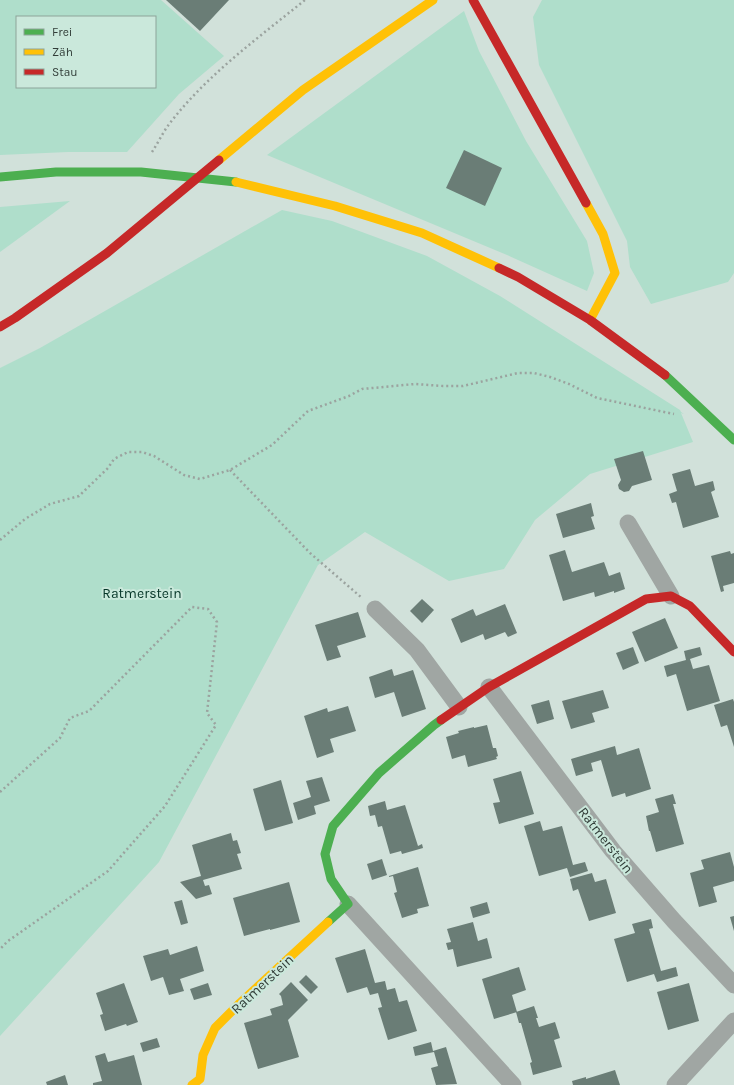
<svg xmlns="http://www.w3.org/2000/svg" width="734" height="1085" viewBox="0 0 734 1085" font-family="Karla,sans-serif">
	<style>
		.green { fill: #afdecb; fill-rule: evenodd }
		.building { fill: #6a7d76 }
		.lines { fill: none; stroke-linecap: round; stroke-linejoin: round }
		.path { stroke: #9ba39f; stroke-width: 2.5; stroke-dasharray: 2 3; stroke-linecap: butt }
		.street { stroke: #a0a6a3; stroke-width: 17 }
		.fast { stroke: #4caf50; stroke-width: 9 }
		.slow { stroke: #ffc107; stroke-width: 9 }
		.jam { stroke: #c62828; stroke-width: 9 }
		.labels { text-anchor: middle; stroke-width: 4; stroke-linejoin: round; paint-order: stroke }
		.park-label { font-size: 14px; fill: #053527; stroke: #cae8db }
		.street-label { font-size: 14px; fill: #313d38; stroke: #cae8db }
	</style>
	<rect width="100%" height="100%" fill="#d1e1da"/>
	<g class="green">
		<path d="M0,0H161L224,56L179,94L127,152H68L0,155ZM17,17H155V87H17Z"/>
		<path d="M542,0H734V273L728,282L651,304L630,267L627,241L539,65L533,17Z"/>
		<path d="M464,11L479,51L526,141L587,241L594,273L587,291L507,255L267,155Z"/>
		<path d="M70,201L0,252V207Z"/>
		<path d="M282,210L332,221L427,256L500,296L680,410L681,412L684,414L681,413L693,442L590,474L535,520L504,569L449,581L365,532L318,565L159,862L0,1036V368L40,348Z"/>
	</g>
	<g class="building">
		<path d="M166,0H229L200,31Z"/>
		<path d="M464,150L502,168L485,206L446,188Z"/>
		<path d="M643,451L652,480L632,486L629,491L624,492L619,489L618,485L621,480L614,459Z"/>
		<path d="M690,469L695,486L713,481L715,490L711,492L719,517L683,528L676,502L672,503L669,494L677,491L672,474Z"/>
		<path d="M591,503L594,516L591,517L595,529L563,538L556,514Z"/>
		<path d="M565,550L572,572L604,562L609,576L620,572L625,589L614,593V591L595,597L594,592L563,601L549,555Z"/>
		<path d="M730,551L731,554L734,553V583L723,586L724,591L721,592L711,556Z"/>
		<path d="M422,599L434,610L422,623L410,611Z"/>
		<path d="M505,604L517,633L508,637L505,632L485,640L483,634L461,643L451,619L473,609L476,616Z"/>
		<path d="M358,612L366,637L337,646L341,657L327,661L315,625Z"/>
		<path d="M665,618L678,648L645,662L632,632Z"/>
		<path d="M633,647L639,663L623,670L616,653Z"/>
		<path d="M700,647L702,655L690,659L693,669L709,665L720,701L687,711L676,674L667,677L664,666L686,660L684,651Z"/>
		<path d="M392,669L394,676L413,670L426,709L402,717L394,692L375,698L369,677Z"/>
		<path d="M603,690L609,708L592,713L595,722L571,729L562,701Z"/>
		<path d="M733,699L734,702V747L727,725L721,727L714,705Z"/>
		<path d="M549,700L554,719L537,724L531,705Z"/>
		<path d="M348,706L356,731L330,739L334,752L317,758L304,716L327,708L328,712Z"/>
		<path d="M487,725L493,748H496L498,756L496,757L497,759L468,767L465,755L452,759L446,737L459,733L458,731L474,727V728Z"/>
		<path d="M615,746L617,755L639,748L651,789L626,797L625,793L612,797L601,760L591,763L593,771L576,776L571,759Z"/>
		<path d="M521,771L534,814L499,824L493,803L500,802L493,779Z"/>
		<path d="M322,777L330,801L314,806L316,814L298,820L293,803L311,797L306,781Z"/>
		<path d="M281,780L293,823L265,831L253,789Z"/>
		<path d="M673,794L676,804H673L684,844L656,852L650,831H649L646,816L659,812L655,799Z"/>
		<path d="M385,801L387,810L405,805L418,846L422,844L423,848L402,854L401,851L390,854L382,826L378,827L375,815L370,816L368,806Z"/>
		<path d="M540,821L543,831L562,826L573,865L585,862L588,871L570,877L567,868L539,876L524,826Z"/>
		<path d="M231,833L233,841L237,840L241,853L237,854L242,869L203,880L205,886L209,885L212,894L196,899L180,882L201,876L192,845Z"/>
		<path d="M730,852L734,867V881L713,887L717,902L699,907L690,873L704,869L701,860Z"/>
		<path d="M382,859L387,875L372,880L367,864Z"/>
		<path d="M418,867L429,906L417,909L418,913L402,918L394,893L397,892L393,876L389,877V876Z"/>
		<path d="M592,873L595,882L606,879L616,913L589,921L578,889L573,891L570,879Z"/>
		<path d="M289,882L300,922L270,930V929L244,936L233,898Z"/>
		<path d="M182,900L188,923L181,925L174,902Z"/>
		<path d="M487,902L490,913L473,918L470,907Z"/>
		<path d="M734,916V931L730,917Z"/>
		<path d="M651,919L653,928L649,929L661,971L676,967L678,976L657,982L654,974L627,982L614,939L635,933L632,924Z"/>
		<path d="M473,922L478,941L487,938L492,958L457,967L453,949L448,950L446,943L451,942L447,929Z"/>
		<path d="M197,946L204,971L180,979L184,991L169,995L163,977L151,981L143,956L168,949L170,955Z"/>
		<path d="M365,949L375,983L385,981L387,990L395,988L399,1002L407,1000L417,1031L388,1040L378,1008L382,1007L378,993L370,995L367,987L347,993L335,958Z"/>
		<path d="M519,967L526,990L512,995L517,1012L494,1019L482,979Z"/>
		<path d="M306,975L318,987L311,994L299,982Z"/>
		<path d="M291,982L308,1000L288,1020L299,1057L258,1069L244,1023L272,1015L270,1009L283,1005L281,996L279,994Z"/>
		<path d="M124,983L138,1022L127,1026L126,1024L105,1031L100,1015L103,1014L96,993Z"/>
		<path d="M208,983L212,995L194,1000L190,989Z"/>
		<path d="M689,983L699,1021L668,1030L657,992Z"/>
		<path d="M534,1006L538,1018H536L539,1027L555,1022L560,1038L554,1040L562,1067L533,1075L530,1063L532,1062L521,1023H519L516,1012Z"/>
		<path d="M157,1038L160,1047L143,1052L140,1043Z"/>
		<path d="M431,1042L433,1051L446,1047L457,1084L436,1085L431,1068L438,1066L434,1052L415,1056L413,1047Z"/>
		<path d="M105,1053L108,1062L134,1055L142,1085H93V1083L102,1081L95,1056Z"/>
		<path d="M615,1070L620,1085H573L572,1081L586,1077V1079Z"/>
		<path d="M65,1075L68,1085H47L46,1082Z"/>
	</g>
	<g class="lines">
		<g class="path">
			<path d="M152,152C158,143 163,132 170,123C207,75 258,38 305,0"/>
			<path d="M230,470L310,553L362,598"/>
			<path d="M0,540L25,519L50,504L79,496L108,468L114,459L128,452H142L154,456L184,475L200,479L230,470L272,445L308,411L349,396L362,389L415,384L443,386H463L518,373H534L550,377L569,384L597,398L674,414"/>
			<path d="M0,792L60,738L70,718L89,711L192,607L208,609L217,622L207,713L216,725L165,806L108,871L8,941L0,949"/>
		</g>
		<g class="street">
			<path d="M628,523L671,596"/>
			<path d="M375,609L417,650L459,707"/>
			<path d="M489,687L613,851L674,921L734,985"/>
			<path d="M348,904L513,1085"/>
			<path d="M675,1085L734,1021"/>
		</g>
		<g class="fast">
			<path d="M0,177L56,172H141L236,182"/>
			<path d="M665,375L734,440"/>
			<path d="M328,922L348,904L331,879L325,854L333,826L379,773L434,725L441,720"/>
		</g>
		<g class="slow">
			<path d="M219,160L303,90L433,0"/>
			<path d="M236,182L335,206L422,233L499,268"/>
			<path d="M586,203L603,234L615,273L590,320"/>
			<path d="M192,1085L200,1079L203,1055L215,1028L240,1003L328,922"/>
		</g>
		<g class="jam">
			<path d="M473,0L586,203"/>
			<path d="M499,268L518,277L590,320L665,375"/>
			<path d="M0,327L15,318L107,253L219,160"/>
			<path d="M441,720L489,687L646,599L671,596L690,606L734,652"/>
		</g>
	</g>
	<g class="labels">
		<g class="park-label">
			<text x="142" y="598">Ratmerstein</text>
		</g>
		<g class="street-label">
			<text transform="translate(606 840) rotate(52)" y="5">Ratmerstein</text>
			<text transform="translate(262 984) rotate(-43)" y="5">Ratmerstein</text>
		</g>
	</g>
	<rect x="16" y="16" width="140" height="72" fill="#cae8db" stroke="#8da49a"/>
	<rect x="24" y="29" width="20" height="6" fill="#4caf50" stroke="#8da49a"/>
	<text x="52" y="36" font-size="12" fill="#313d38">Frei</text>
	<rect x="24" y="49" width="20" height="6" fill="#ffc107" stroke="#8da49a"/>
	<text x="52" y="56" font-size="12" fill="#313d38">Zäh</text>
	<rect x="24" y="69" width="20" height="6" fill="#c62828" stroke="#8da49a"/>
	<text x="52" y="76" font-size="12" fill="#313d38">Stau</text>
</svg>
